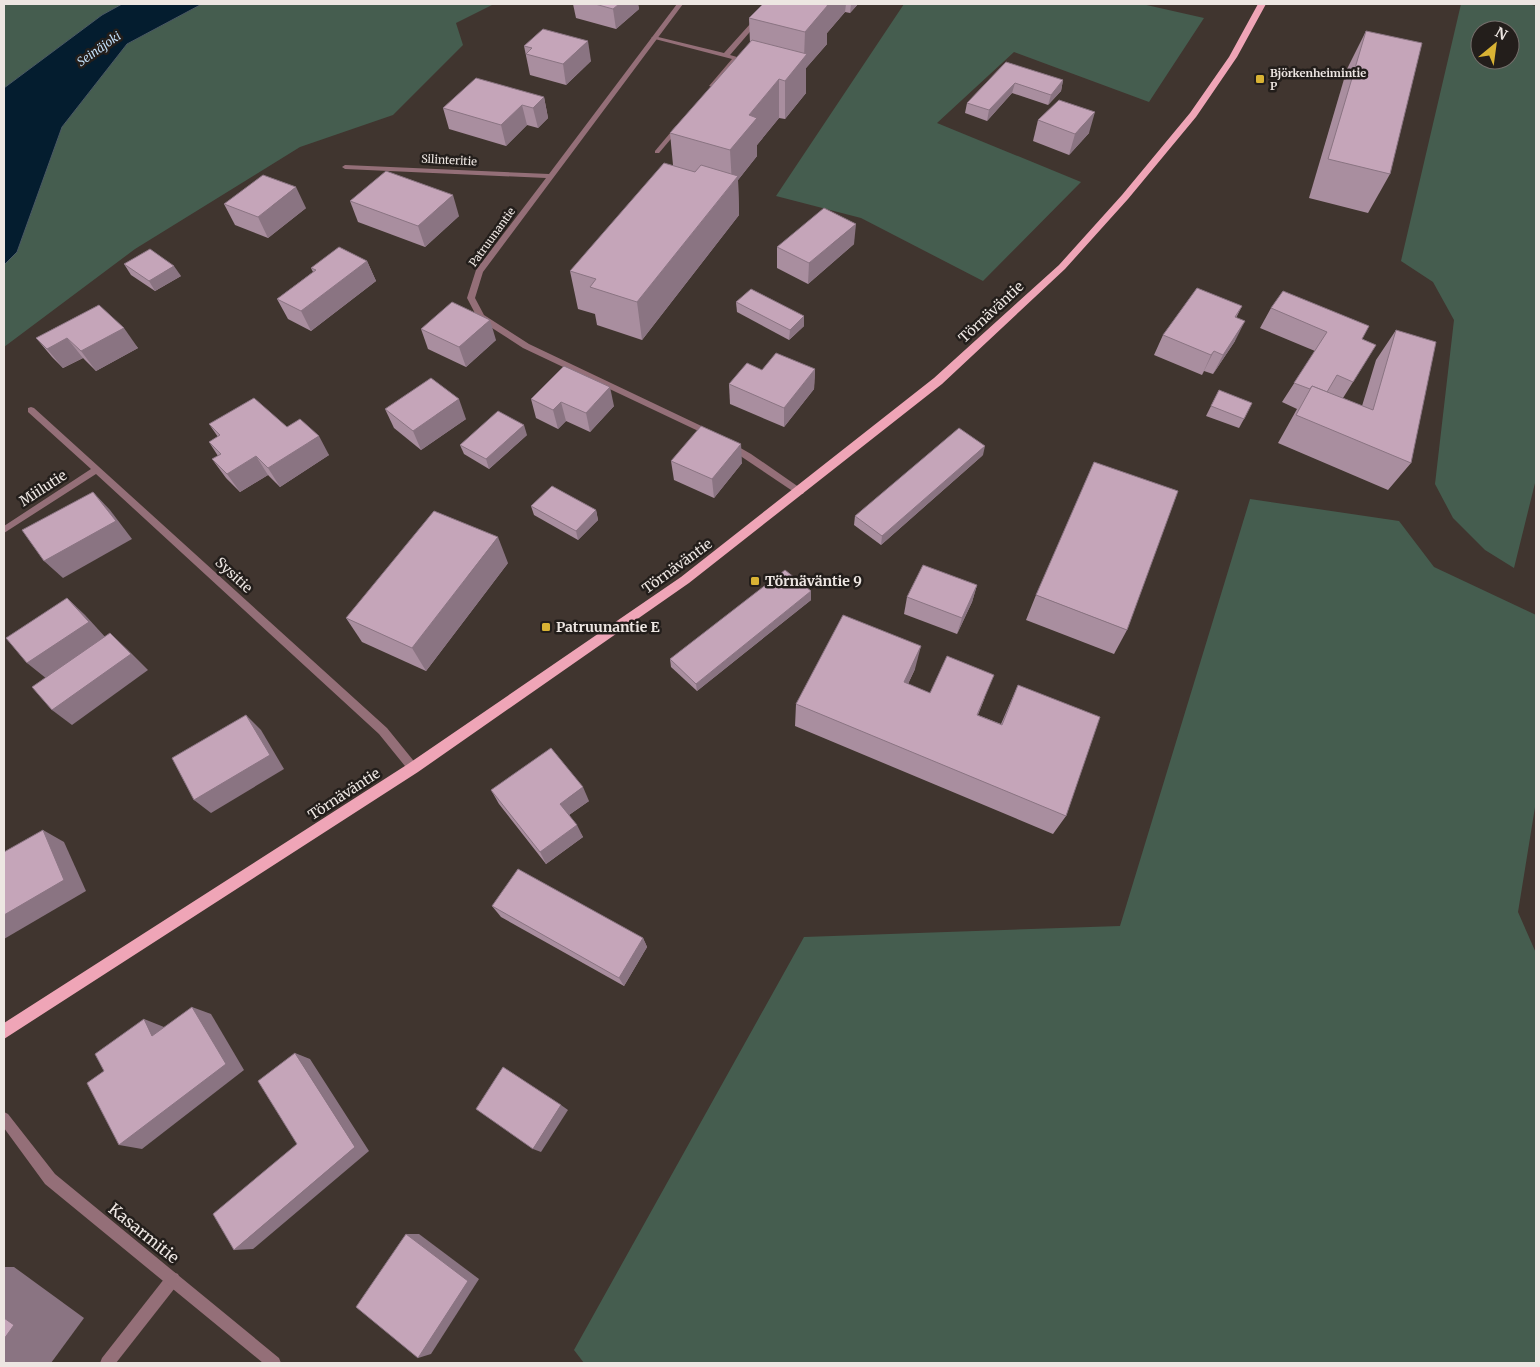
<svg xmlns="http://www.w3.org/2000/svg" width="1540" height="1367" viewBox="0 0 1540 1367" font-family="Merriweather,serif">
	<style>
		.green { fill: #455d4f; fill-rule: evenodd }
		.water { fill: #041d2f; stroke: #4a5965 }
		.lines { fill: none; stroke-linecap: round; stroke-linejoin: round }
		.service { fill: #946f78; fill-rule: evenodd }
		.minor { fill: #946f78; fill-rule: evenodd }
		.primary { fill: #efa5b7; fill-rule: evenodd }
		.wall { fill: #a98e9f }
		.shaded-wall { fill: #8a7482 }
		.building { fill: #c5a5b9; stroke: #8a7482 }
		.poi-dot { fill: #d9b334; stroke: #231e1b; stroke-width: 2 }
		.labels { text-anchor: middle; stroke-width: 5; stroke-linejoin: round; paint-order: stroke }
		.far-poi-label { font-size: 11px; font-weight: bold; fill: #ede6e2; stroke: #231e1b; text-anchor: start }
		.far-street-label { font-size: 11px; fill: #ede6e2; stroke: #231e1b }
		.far-water-label { font-size: 12px; font-style: italic; fill: #c0ddf6; stroke: #231e1b }
		.street-label { font-size: 14px; fill: #ede6e2; stroke: #231e1b }
		.poi-label { font-size: 14px; font-weight: bold; fill: #ede6e2; stroke: #231e1b; text-anchor: start }
		.near-street-label { font-size: 16px; fill: #ede6e2; stroke: #231e1b }
	</style>
	<rect width="100%" height="100%" fill="#40352f"/>
	<g class="green">
		<path d="M4,4H122L102,15L4,88Z"/>
		<path d="M202,4H494L456,23L463,45L393,115L300,147L135,249L4,347V265L17,252L62,127L127,44Z"/>
		<path d="M904,4H1142L1204,18L1149,102L1014,52L937,123L1081,182L983,281L861,218L776,196Z"/>
		<path d="M1461,4H1528L1536,6V479L1514,568L1485,550L1453,518L1435,484L1454,320L1433,282L1401,261ZM1480,30H1510V60H1480Z"/>
		<path d="M1250,499L1399,521L1434,567L1536,615V801L1518,912L1536,953V1363H584L574,1350L804,937L1120,926Z"/>
	</g>
	<path class="water" d="M122,4H202L127,44L62,127L17,252L4,265V88L102,15Z"/>
	<g class="lines">
		<g class="service">
			<path d="M768,4H774L730,55L751,61L748,63L737,60L714,87L709,86L732,59L651,38L654,36L724,53Z"/>
			<path d="M676,126L681,127L659,153H655V151Z"/>
			<path d="M173,1272L178,1274L180,1279L178,1284L116,1363H100L102,1358L168,1274Z"/>
		</g>
		<g class="minor">
			<path d="M677,4H683L483,272L475,298L484,315L529,344L714,432V436L711,437L523,348L478,319L467,298L476,270L546,178L345,169L342,167L345,165L549,174Z"/>
			<path d="M31,407L34,408L387,728L417,765L418,768L417,771L413,773L409,771L379,734L96,474L4,533V526L91,469L28,412V408Z"/>
			<path d="M730,442L751,454L803,490L804,492L803,494H797L727,447L726,445Z"/>
			<path d="M4,1112L8,1114L55,1174L279,1358L281,1363H263L45,1184L4,1128Z"/>
		</g>
		<path class="primary" d="M1258,4H1266L1237,57L1196,117L1128,199L1065,269L942,384L689,583L418,772L4,1039V1023L408,764L681,577L934,378L1059,265L1122,195L1190,113L1229,57Z"/>
	</g>
	<g class="wall">
		<path d="M573,4H638L639,9L616,29L576,18Z"/>
		<path d="M763,4H858L850,13L845,12L827,33V44L806,68V93L785,119L779,118L757,145V156L738,180L739,215L642,340L597,325L595,314L578,309L570,271L673,165L670,133L750,43L749,18Z"/>
		<path d="M1366,31L1390,174L1368,213L1309,198L1347,69Z"/>
		<path d="M524,46L591,61L566,85L530,75Z"/>
		<path d="M1006,62L1063,80L1061,91L1048,105L1012,93L987,121L965,113L967,103Z"/>
		<path d="M544,97L548,118L538,128L527,125L506,146L449,129L443,108Z"/>
		<path d="M1038,120L1089,133L1069,155L1033,141Z"/>
		<path d="M350,201L459,216L425,247L358,222Z"/>
		<path d="M224,204L306,208L268,238L235,225Z"/>
		<path d="M854,244L808,284L777,268V247Z"/>
		<path d="M367,261L376,281L311,331L288,319L277,299L313,272L311,268Z"/>
		<path d="M124,264L181,276L155,291L131,275Z"/>
		<path d="M736,302L804,326L789,340L737,312Z"/>
		<path d="M99,305L138,348L96,371L83,358L63,368L52,357L36,338Z"/>
		<path d="M1242,306L1236,318L1235,341L1213,374L1204,371L1202,375L1154,355L1163,335Z"/>
		<path d="M1271,308L1362,339L1353,382L1343,398L1362,406L1376,360L1396,330L1411,463L1388,490L1278,443L1297,409L1282,402L1315,351L1260,328Z"/>
		<path d="M421,329L496,340L466,367L428,349Z"/>
		<path d="M815,369L814,389L784,427L730,404L729,384L762,370Z"/>
		<path d="M1219,390L1244,419L1239,428L1206,416Z"/>
		<path d="M531,399L614,406L590,432L566,421L558,429L536,418Z"/>
		<path d="M385,409L466,419L421,450L394,428Z"/>
		<path d="M209,424L287,427L329,455L280,487L268,475L240,492L226,478L212,459L218,456L209,442L218,437Z"/>
		<path d="M527,435L489,469L464,454L460,445Z"/>
		<path d="M983,455L881,545L854,525L855,516Z"/>
		<path d="M671,461L742,463L714,498L674,480Z"/>
		<path d="M531,506L596,510L598,520L578,540L534,515Z"/>
		<path d="M508,563L426,671L362,642L346,618Z"/>
		<path d="M977,585L972,602L957,634L904,614L907,597Z"/>
		<path d="M811,591V600L697,691L671,667L670,659Z"/>
		<path d="M1036,595L1127,630L1114,654L1026,620Z"/>
		<path d="M915,669L908,684L930,693L985,697L978,715L1001,724L1018,685L1066,816L1053,834L795,726L796,704Z"/>
		<path d="M491,790L589,801L569,815L583,837L546,864L499,804Z"/>
		<path d="M492,906L643,938L647,947L624,986L501,917Z"/>
	</g>
	<g class="shaded-wall">
		<path d="M619,4H638L639,9L616,29L613,9Z"/>
		<path d="M822,4H846L845,12L827,33V44L806,68V93L785,119V81L804,57L805,32Z"/>
		<path d="M851,4H858L850,13Z"/>
		<path d="M588,41L591,61L566,85L563,64Z"/>
		<path d="M779,79V118L757,145V156L738,180L739,215L642,340L637,302L732,184L730,150L749,115Z"/>
		<path d="M1063,80L1061,91L1048,105L1051,95Z"/>
		<path d="M1015,83L1012,93L987,121L989,110Z"/>
		<path d="M544,97L548,118L538,128L533,108Z"/>
		<path d="M522,105L527,125L506,146L501,125Z"/>
		<path d="M1095,112L1089,133L1069,155L1075,134Z"/>
		<path d="M296,187L306,208L268,238L258,217Z"/>
		<path d="M453,195L459,216L425,247L418,226Z"/>
		<path d="M856,224L854,244L808,284L809,263Z"/>
		<path d="M367,261L376,281L311,331L301,311Z"/>
		<path d="M174,266L181,276L155,291L149,281Z"/>
		<path d="M804,316V326L789,340L790,330Z"/>
		<path d="M490,320L496,340L466,367L459,347Z"/>
		<path d="M1245,321L1235,341L1213,374L1223,355Z"/>
		<path d="M124,328L138,348L96,371L81,351Z"/>
		<path d="M67,338L83,358L63,368L47,349Z"/>
		<path d="M1214,351L1202,375L1211,355Z"/>
		<path d="M815,369L814,389L784,427V408Z"/>
		<path d="M610,387L614,406L590,432L586,413Z"/>
		<path d="M459,399L466,419L421,450L413,431Z"/>
		<path d="M561,402L566,421L558,429L553,410Z"/>
		<path d="M524,425L527,435L489,469L486,459Z"/>
		<path d="M319,436L329,455L280,487L268,468Z"/>
		<path d="M741,444L742,463L714,498L712,479Z"/>
		<path d="M985,446L983,455L881,545L882,536Z"/>
		<path d="M256,456L268,475L240,492L227,474Z"/>
		<path d="M93,492L110,510L132,539L63,578L44,561Z"/>
		<path d="M596,510L598,520L578,540L576,531Z"/>
		<path d="M498,537L508,563L426,671L412,648Z"/>
		<path d="M977,585L972,602L957,634L962,618Z"/>
		<path d="M811,591V600L697,691L696,684Z"/>
		<path d="M67,598L85,615L107,639L47,679L27,663Z"/>
		<path d="M110,633L127,649L148,670L72,725L52,710Z"/>
		<path d="M921,646L915,669L898,705L904,682Z"/>
		<path d="M246,715L261,730L284,769L211,813L194,800Z"/>
		<path d="M583,787L589,801L566,817L560,804Z"/>
		<path d="M577,825L583,837L546,864L540,852Z"/>
		<path d="M43,830L64,842L86,891L4,939V915Z"/>
		<path d="M643,938L647,947L624,986L619,978Z"/>
		<path d="M192,1007L211,1014L244,1070L142,1149L119,1145Z"/>
		<path d="M144,1019L164,1027L173,1043L152,1036Z"/>
		<path d="M295,1053L310,1059L369,1151L253,1249L234,1250L355,1147Z"/>
		<path d="M561,1105L568,1110L541,1152L533,1149Z"/>
		<path d="M406,1234H419L479,1279L431,1354L418,1358Z"/>
		<path d="M4,1267H14L84,1318L51,1363H4Z"/>
	</g>
	<g class="building">
		<path d="M595,4H619L613,9Z"/>
		<path d="M763,4H823L828,5L805,32L749,18Z"/>
		<path d="M543,29L588,41L563,64L526,54L532,48L524,46Z"/>
		<path d="M1366,31L1422,43L1390,174L1328,159Z"/>
		<path d="M752,40L807,54L785,81L779,79L749,115L757,118L730,150L670,133Z"/>
		<path d="M1006,62L1063,80L1051,95L1015,83L989,110L967,103Z"/>
		<path d="M476,78L544,97L533,108L522,105L501,125L443,108Z"/>
		<path d="M1059,100L1095,112L1075,134L1038,120Z"/>
		<path d="M664,163L695,172L701,165L738,176L637,302L590,287L596,279L570,271Z"/>
		<path d="M386,171L453,195L418,226L350,201Z"/>
		<path d="M263,175L296,187L258,217L224,204Z"/>
		<path d="M824,208L856,224L809,263L777,247Z"/>
		<path d="M339,247L367,261L301,311L277,299L316,270L311,268Z"/>
		<path d="M150,249L174,266L149,281L124,264Z"/>
		<path d="M1197,288L1242,306L1235,317L1245,321L1223,355L1214,351L1211,355L1163,335Z"/>
		<path d="M751,289L804,316L790,330L736,302Z"/>
		<path d="M1283,291L1369,326L1362,339L1376,345L1353,382L1337,375L1327,392L1312,386L1310,389L1294,383L1327,332L1271,308Z"/>
		<path d="M452,302L490,320L459,347L421,329Z"/>
		<path d="M99,305L124,328L81,351L67,338L47,349L36,338Z"/>
		<path d="M1396,330L1436,342L1411,463L1296,415L1312,386L1373,410Z"/>
		<path d="M776,353L815,369L784,408L729,384L747,363L762,370Z"/>
		<path d="M564,366L610,387L586,413L561,402L553,410L531,399Z"/>
		<path d="M431,378L459,399L413,431L385,409Z"/>
		<path d="M1219,390L1252,403L1244,419L1211,406Z"/>
		<path d="M254,398L287,427L300,419L319,436L268,468L256,456L227,474L212,459L221,454L209,442L220,435L209,424Z"/>
		<path d="M498,411L524,425L486,459L460,445Z"/>
		<path d="M701,426L741,444L712,479L671,461Z"/>
		<path d="M959,428L985,446L882,536L855,516Z"/>
		<path d="M1094,462L1178,491L1127,630L1036,595Z"/>
		<path d="M552,486L596,510L576,531L531,506Z"/>
		<path d="M93,492L116,521L44,561L22,530Z"/>
		<path d="M434,511L498,537L412,648L346,618Z"/>
		<path d="M923,565L977,585L962,618L907,597Z"/>
		<path d="M785,570L811,591L696,684L670,659Z"/>
		<path d="M67,598L89,622L27,663L6,638Z"/>
		<path d="M843,615L921,646L904,682L930,693L947,656L994,675L977,715L1002,725L1018,685L1100,717L1066,816L796,704Z"/>
		<path d="M110,633L131,654L52,710L32,687Z"/>
		<path d="M246,715L270,755L194,800L172,758Z"/>
		<path d="M551,748L583,787L560,804L577,825L540,852L491,790Z"/>
		<path d="M43,830L64,880L4,915V852Z"/>
		<path d="M518,869L643,938L619,978L492,906Z"/>
		<path d="M192,1007L226,1064L119,1145L87,1083L104,1071L95,1054L144,1019L152,1036Z"/>
		<path d="M295,1053L355,1147L234,1250L213,1214L297,1144L258,1081Z"/>
		<path d="M503,1067L561,1105L533,1149L476,1109Z"/>
		<path d="M406,1234L468,1281L418,1358L356,1307Z"/>
		<path d="M4,1318L14,1325L4,1339Z"/>
	</g>
	<g class="poi-dot">
		<rect x="1255" y="74" width="10" height="10" rx="2.5"/>
		<rect x="750" y="576" width="10" height="10" rx="2.5"/>
		<rect x="541" y="622" width="10" height="10" rx="2.5"/>
	</g>
	<g class="labels">
		<g class="far-poi-label">
			<text x="1270" y="77">Björkenheimintie<tspan x="1270" dy="13">P</tspan></text>
		</g>
		<g class="far-street-label">
			<text transform="translate(449 160) rotate(3)" y="4">Silinteritie</text>
			<text transform="translate(492 237) rotate(-54)" y="4">Patruunantie</text>
		</g>
		<g class="far-water-label">
			<text transform="translate(99 49) rotate(-35)" y="4">Seinäjoki</text>
		</g>
		<g class="street-label">
			<text transform="translate(991 312) rotate(-43)" y="5">Törnäväntie</text>
			<text transform="translate(43 488) rotate(-33)" y="5">Miilutie</text>
			<text transform="translate(677 566) rotate(-36)" y="5">Törnäväntie</text>
			<text transform="translate(234 575) rotate(43)" y="5">Sysitie</text>
			<text transform="translate(344 794) rotate(-33)" y="5">Törnäväntie</text>
		</g>
		<g class="poi-label">
			<text x="765" y="586">Törnäväntie 9</text>
			<text x="556" y="632">Patruunantie E</text>
		</g>
		<g class="near-street-label">
			<text transform="translate(144 1233) rotate(39)" y="6">Kasarmitie</text>
		</g>
	</g>
	<rect width="1540" height="1367" fill="none" stroke="#ede6e2" stroke-width="10"/>
	<g transform="translate(1495 45) rotate(29)"><circle r="24" fill="#231e1b" stroke="#746e6b"/>
	<path d="M0-4L9 19L0 12L-9 19Z" fill="#d9b334"/>
	<text y="-8" font-size="14" font-weight="bold" text-anchor="middle" fill="#ede6e2">N</text>
	</g>
</svg>
